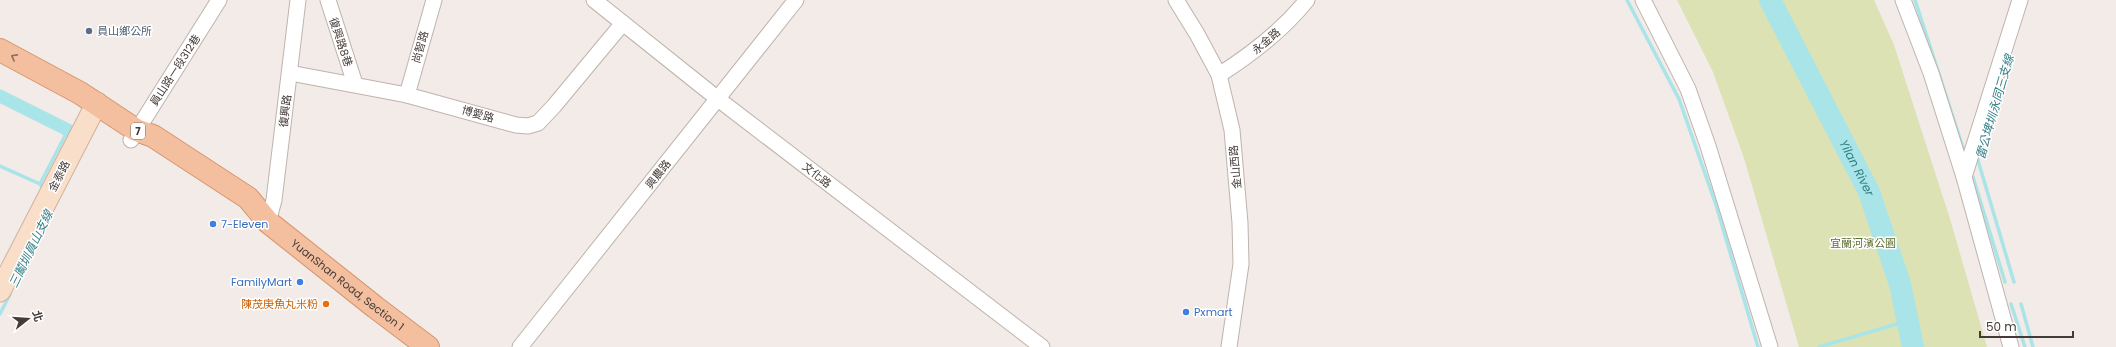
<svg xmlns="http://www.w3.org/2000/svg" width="2116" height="347" viewBox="0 0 2116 347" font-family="Poppins,'Noto Sans TC',sans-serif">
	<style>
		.green { fill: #dce2b4 }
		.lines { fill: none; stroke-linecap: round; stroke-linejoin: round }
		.stream { stroke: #a9e4e8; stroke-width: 3.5 }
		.canal { stroke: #a9e4e8; stroke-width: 13 }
		.river { stroke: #a9e4e8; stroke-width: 22 }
		.street-casing { stroke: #bfb3ad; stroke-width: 17 }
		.secondary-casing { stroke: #d0b19d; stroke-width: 23 }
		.primary-casing { stroke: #d7956f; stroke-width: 24 }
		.street { stroke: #fff; stroke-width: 15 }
		.secondary { stroke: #f9deca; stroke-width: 21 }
		.primary { stroke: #f4bf9e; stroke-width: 22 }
		.oneway { stroke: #8a6f60 }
		.service-dot { fill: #5c6f8a; stroke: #fff; stroke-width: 1.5 }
		.shop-dot { fill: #3f7fe0; stroke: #fff; stroke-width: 1.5 }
		.food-dot { fill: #e8710a; stroke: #fff; stroke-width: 1.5 }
		.labels { text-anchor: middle; stroke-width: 3; stroke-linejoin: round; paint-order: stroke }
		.shield { fill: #fff; stroke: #7c7573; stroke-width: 1 }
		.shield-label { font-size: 10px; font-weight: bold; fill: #443a37 }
		.service-label { font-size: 11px; fill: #4e5e75; stroke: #fff; text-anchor: start }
		.street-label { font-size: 11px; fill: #443a37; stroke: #fff }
		.shop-label { font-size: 11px; fill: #366cbe; stroke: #fff; text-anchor: start }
		.park-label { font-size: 11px; fill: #5d6f30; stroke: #fff }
		.food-label { font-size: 11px; fill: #c56008; stroke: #fff; text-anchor: end }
		.water-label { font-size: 12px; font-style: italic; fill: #337f87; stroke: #fff }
	</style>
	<rect width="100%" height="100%" fill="#f2ebe7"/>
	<path class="green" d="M1677,0H1874L1894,45L1950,219L1987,347H1799L1744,158L1713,72Z"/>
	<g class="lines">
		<g class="stream">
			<path d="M1627,0L1679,99L1716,205L1758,347"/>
			<path d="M1915,0L1963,148"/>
			<path d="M1977,157L2014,282"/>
			<path d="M0,166L40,184L44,189"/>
			<path d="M1973,177L2005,282"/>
			<path d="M40,184L68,130"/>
			<path d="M2011,304L2025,347"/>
			<path d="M2021,304L2033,347"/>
			<path d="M0,314L10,294"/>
			<path d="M1819,347L1907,321"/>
		</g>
		<path class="canal" d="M0,96L68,130"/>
		<path class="river" id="s1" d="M1770,0L1869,192L1900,284L1913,347"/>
		<g class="street-casing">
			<g id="street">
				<path d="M328,0L355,84"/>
				<path d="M594,0L718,99L1042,347"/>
				<path d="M1176,0L1197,34L1219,75L1232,130L1240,223L1241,264L1229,347"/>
				<path d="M1643,0L1688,89L1708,146L1770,347"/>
				<path d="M1903,0L1931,73L1964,177L2011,347"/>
				<path d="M290,73L407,95L516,125L528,126L538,123L554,106L623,23"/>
				<path d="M1219,75C1252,54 1283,30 1307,0"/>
				<path d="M407,95L434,0"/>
				<path d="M131,140L219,0"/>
				<path d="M1964,177L2020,0"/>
				<path d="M268,222L274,200L298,0"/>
				<path d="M520,347L796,0"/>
			</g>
		</g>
		<g class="secondary-casing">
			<path id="secondary" d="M0,291L97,103"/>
		</g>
		<g class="primary-casing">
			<g id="primary">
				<path id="s2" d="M0,50L80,93L136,130L153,136L248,198L268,222L375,307L428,347"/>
			</g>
		</g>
		<use href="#street" class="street"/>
		<use href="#secondary" class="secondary"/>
		<use href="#primary" class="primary"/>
	</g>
	<defs><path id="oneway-chevron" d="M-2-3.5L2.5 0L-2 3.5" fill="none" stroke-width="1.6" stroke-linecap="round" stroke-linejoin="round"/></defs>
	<use class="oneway" href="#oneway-chevron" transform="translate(14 57) rotate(-152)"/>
	<circle class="service-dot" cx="89" cy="31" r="4"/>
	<g class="shop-dot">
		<circle cx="213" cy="224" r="4"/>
		<circle cx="300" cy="282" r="4"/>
		<circle cx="1186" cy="312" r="4"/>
	</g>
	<circle class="food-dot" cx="326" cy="304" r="4"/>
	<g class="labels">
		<rect class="shield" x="131" y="123" width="14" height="16" rx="3"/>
		<g class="shield-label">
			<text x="138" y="135">7</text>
		</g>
		<g class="service-label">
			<text x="97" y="35">員山鄉公所</text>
		</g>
		<g class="street-label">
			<text transform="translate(1266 41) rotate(-41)" y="4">永金路</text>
			<text transform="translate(341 42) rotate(72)" y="4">復興路8巷</text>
			<text transform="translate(420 47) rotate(-74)" y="4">尚智路</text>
			<text transform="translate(175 70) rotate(-57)" y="4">員山路一段312巷</text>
			<text transform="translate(285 111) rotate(-83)" y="4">復興路</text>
			<text transform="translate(478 114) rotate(16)" y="4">博愛路</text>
			<text transform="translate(1235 167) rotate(-95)" y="4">金山西路</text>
			<text transform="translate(658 174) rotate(-52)" y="4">興農路</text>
			<text transform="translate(817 175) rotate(38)" y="4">文化路</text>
			<text transform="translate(59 176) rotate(-63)" y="4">金泰路</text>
			<text dy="4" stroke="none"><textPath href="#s2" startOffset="422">YuanShan Road, Section 1</textPath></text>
		</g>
		<g class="shop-label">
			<text x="221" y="228">7-Eleven</text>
			<text x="292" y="286" text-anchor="end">FamilyMart</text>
			<text x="1194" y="316">Pxmart</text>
		</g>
		<g class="park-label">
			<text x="1863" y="247">宜蘭河濱公園</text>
		</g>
		<g class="food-label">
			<text x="318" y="308">陳茂庚魚丸米粉</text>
		</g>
		<g class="water-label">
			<text transform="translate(1995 107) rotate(-74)" y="4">雷公埤圳永同三支線</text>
			<text dy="4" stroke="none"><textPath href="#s1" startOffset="189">Yilan River</textPath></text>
			<text transform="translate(31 249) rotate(-64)" y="4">三鬮圳員山支線</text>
		</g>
	</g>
	<g transform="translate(28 319) rotate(73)" stroke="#ffffff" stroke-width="3" paint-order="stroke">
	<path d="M0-3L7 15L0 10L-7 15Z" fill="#443a37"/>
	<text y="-6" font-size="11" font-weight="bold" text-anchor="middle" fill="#443a37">北</text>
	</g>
	<path d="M1980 331v6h93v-6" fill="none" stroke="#443a37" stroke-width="2"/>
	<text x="1986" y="331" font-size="12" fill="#443a37" stroke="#ffffff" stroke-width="3" paint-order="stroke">50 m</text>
</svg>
